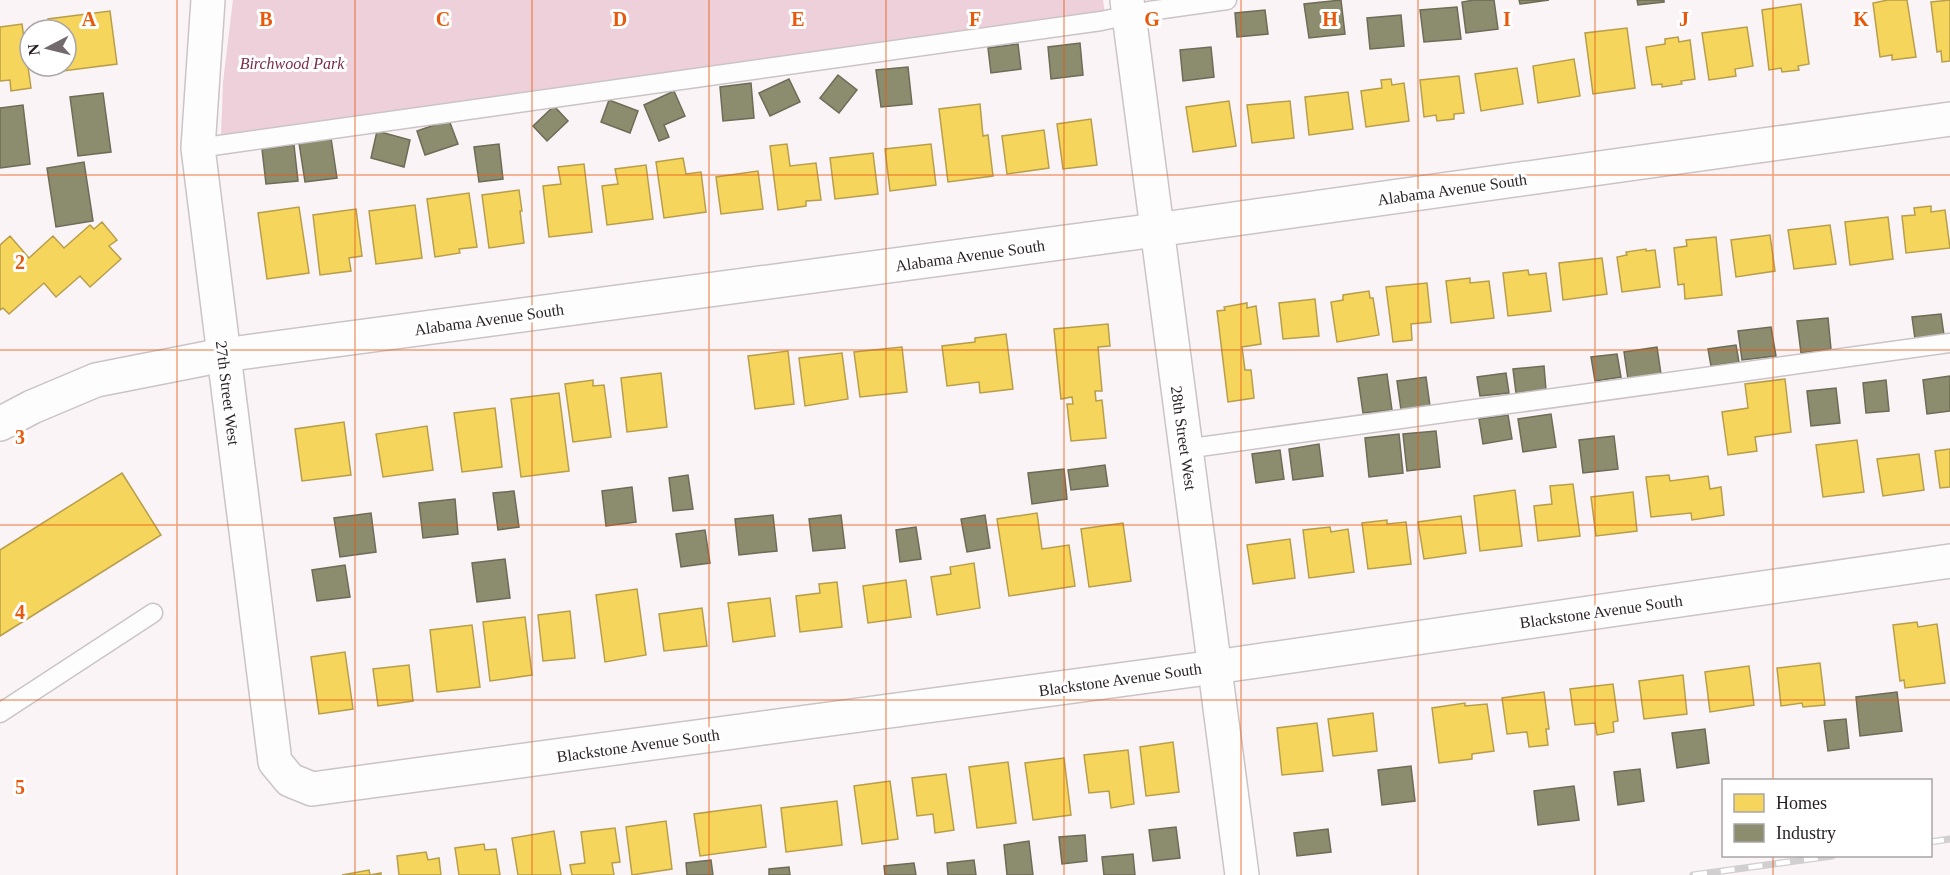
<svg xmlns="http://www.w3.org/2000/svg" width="1950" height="875" viewBox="0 0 1950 875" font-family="Georgia,serif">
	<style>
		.green { fill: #edd0d9 }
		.homes { fill: #f6d55c; stroke: #b89e4b; stroke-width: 1.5 }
		.industry { fill: #8c8c6e; stroke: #6e6b57; stroke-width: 1.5 }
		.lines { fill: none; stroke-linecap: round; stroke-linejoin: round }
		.service-casing { stroke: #cbc4c7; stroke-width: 21 }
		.minor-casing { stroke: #cbc4c7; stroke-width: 36 }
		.service { stroke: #fefdfe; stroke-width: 18 }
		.minor { stroke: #fefdfe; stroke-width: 33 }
		.rail-casing { stroke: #d1cfd0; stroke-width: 7 }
		.rail { stroke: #fff; stroke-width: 4.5; stroke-dasharray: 14; stroke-linecap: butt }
		.grid { fill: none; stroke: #e8590c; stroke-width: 1.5; stroke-opacity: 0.55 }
		.labels { text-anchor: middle; stroke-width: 6; stroke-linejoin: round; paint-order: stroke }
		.park-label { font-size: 16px; font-style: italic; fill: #792c4c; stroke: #fff }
		.street-label { font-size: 16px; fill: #281f22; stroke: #fff }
		.grid-label { font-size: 20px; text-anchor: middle; font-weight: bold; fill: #e8590c; stroke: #fff; stroke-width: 6; stroke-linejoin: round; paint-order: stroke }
	</style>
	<rect width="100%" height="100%" fill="#faf4f6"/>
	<path class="green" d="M233,0H1103L1105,13L221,137L223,82Z"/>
	<g class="homes">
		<path d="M1888,0H1907L1916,57L1892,60V55L1880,57L1873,3Z"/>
		<path d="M1950,0V61L1942,62L1941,51L1937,52L1931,2Z"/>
		<path d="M1801,4L1809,64L1798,66L1799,70L1782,72L1781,68L1769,70L1762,10Z"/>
		<path d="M110,11L117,64L55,72L54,66H66V30H50L48,19Z"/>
		<path d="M22,24L31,88L11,91L10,80L0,81V27Z"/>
		<path d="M1747,27L1753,66L1735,69L1736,76L1709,80L1702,33Z"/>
		<path d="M1627,28L1635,88L1593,94L1585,33Z"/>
		<path d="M1678,37L1679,42L1690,40L1695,79L1681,81L1682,84L1662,87V84L1652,85L1646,47L1665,44V39Z"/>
		<path d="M1574,59L1580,96L1538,103L1533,66Z"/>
		<path d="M1517,68L1523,104L1481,111L1475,74Z"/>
		<path d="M1459,76L1464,113L1454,114V119L1437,121L1436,115L1424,117L1420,80Z"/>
		<path d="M1391,79L1392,85L1404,83L1409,121L1366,127L1361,91L1382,88L1381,80Z"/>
		<path d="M1348,92L1353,129L1309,135L1305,97Z"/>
		<path d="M1229,101L1236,146L1193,152L1186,107Z"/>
		<path d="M1290,101L1294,138L1252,143L1247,105Z"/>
		<path d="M980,104L983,136L988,135L993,176L948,182L939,109Z"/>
		<path d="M1091,119L1097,165L1063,169L1057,124Z"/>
		<path d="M1044,130L1049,168L1007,174L1002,136Z"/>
		<path d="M787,144L790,166L816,163L821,200L806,201V206L778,210L770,146Z"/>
		<path d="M931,144L936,185L890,191L885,149Z"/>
		<path d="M873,153L878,194L835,199L830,158Z"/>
		<path d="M683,158L686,174L701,172L706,212L664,218L656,162Z"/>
		<path d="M584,164L592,232L549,237L543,186L561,184L558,167Z"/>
		<path d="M646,165L653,219L607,225L602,186L618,184L615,169Z"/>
		<path d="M758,171L763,209L721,214L716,177Z"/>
		<path d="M519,190L522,211H520L524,243L489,248L482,195Z"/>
		<path d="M469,193L477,247L459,249L460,253L435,257L427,199Z"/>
		<path d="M415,205L422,258L376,264L369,211Z"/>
		<path d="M1931,206V212L1945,210L1950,248L1906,253L1902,216L1915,215L1914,208Z"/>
		<path d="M299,207L309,273L267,279L258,213Z"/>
		<path d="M356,209L362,256L349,258L351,271L320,275L313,215Z"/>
		<path d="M1888,217L1893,259L1850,265L1845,222Z"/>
		<path d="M102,222L117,240L109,246L121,259L90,287L80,276L56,297L44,283L9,314L3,308L0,310V245L10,236L29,258L53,236L64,248L90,225L94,229Z"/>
		<path d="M1830,225L1836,264L1794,269L1788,230Z"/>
		<path d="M1770,235L1775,271L1736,277L1731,240Z"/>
		<path d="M1716,237L1722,295L1685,299L1684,284L1678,285L1674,248L1687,246L1686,240Z"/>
		<path d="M1646,249V251L1655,250L1660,287L1622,292L1617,257L1627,255L1626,252Z"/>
		<path d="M1602,258L1607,294L1563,300L1559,263Z"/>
		<path d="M1528,270L1529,275L1546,273L1551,311L1508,316L1503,273Z"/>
		<path d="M1470,278V283L1489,281L1494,318L1451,323L1446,281Z"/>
		<path d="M1427,283L1431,322L1411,324L1412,340L1393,342L1386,287Z"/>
		<path d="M1369,291L1370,298H1373L1379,335L1337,342L1331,302L1343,300V295Z"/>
		<path d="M1315,299L1319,336L1283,339L1279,303Z"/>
		<path d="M1247,303V308L1256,306L1261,344L1242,347L1245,370H1251L1254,398L1228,402L1217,311L1225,310L1224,307Z"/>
		<path d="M1108,324L1110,346L1098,347L1102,391H1095L1096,401L1102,400L1106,438L1071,441L1067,404H1073L1072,397L1061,399L1054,329Z"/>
		<path d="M1006,334L1013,389L980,393L979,382L947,386L942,346L975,342V338Z"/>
		<path d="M902,347L907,392L860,397L854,352Z"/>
		<path d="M788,351L794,404L755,409L748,356Z"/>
		<path d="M842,353L848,399L805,406L799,358Z"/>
		<path d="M661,373L667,427L627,432L621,378Z"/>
		<path d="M1785,379L1791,432L1755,437L1757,451L1728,455L1722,412L1748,408L1745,384Z"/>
		<path d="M593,380V386L604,385L611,437L573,442L565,384Z"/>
		<path d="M559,393L569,471L521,477L511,399Z"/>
		<path d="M495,408L502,467L462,472L454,413Z"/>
		<path d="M344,422L351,475L302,481L295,429Z"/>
		<path d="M427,426L433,470L383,477L376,434Z"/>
		<path d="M1857,440L1864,492L1823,497L1816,445Z"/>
		<path d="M1950,449V487L1940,488L1935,451Z"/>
		<path d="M1919,454L1924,490L1883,496L1877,459Z"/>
		<path d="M122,473L161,535L0,636V550Z"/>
		<path d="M1669,475L1670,481L1708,476L1710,489L1721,487L1724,515L1692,520L1691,513L1651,517L1646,477Z"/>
		<path d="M1573,484L1580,536L1538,541L1534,506L1552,504L1550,486Z"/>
		<path d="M1515,490L1522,546L1480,551L1474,496Z"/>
		<path d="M1633,492L1637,531L1596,536L1591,497Z"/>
		<path d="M1037,513L1042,549L1069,545L1075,586L1009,596L997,519Z"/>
		<path d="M1461,516L1466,553L1424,559L1418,522Z"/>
		<path d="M1387,520V524L1406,522L1411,564L1368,569L1362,523Z"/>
		<path d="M1123,523L1131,581L1089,587L1081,529Z"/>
		<path d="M1330,527L1331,532L1348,529L1354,572L1309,578L1303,530Z"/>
		<path d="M1290,539L1295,578L1253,584L1247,545Z"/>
		<path d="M974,563L980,608L937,615L931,577L951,574L950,567Z"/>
		<path d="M906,580L911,617L868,623L863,586Z"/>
		<path d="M837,582L842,627L800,632L796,596L820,593L819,584Z"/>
		<path d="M637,589L646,655L605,662L596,595Z"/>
		<path d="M770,598L775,636L733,642L728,603Z"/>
		<path d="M702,608L707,646L664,651L659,614Z"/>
		<path d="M570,611L575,658L543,661L538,615Z"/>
		<path d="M525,617L532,675L490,681L483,622Z"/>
		<path d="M1917,622L1918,627L1937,624L1945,683L1905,688L1904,680L1900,681L1893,625Z"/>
		<path d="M472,625L480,687L437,692L430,630Z"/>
		<path d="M345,652L353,709L319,714L311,657Z"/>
		<path d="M1820,663L1825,705L1803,707L1802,703L1781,706L1777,668Z"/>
		<path d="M409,665L413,701L378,706L373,669Z"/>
		<path d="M1749,666L1754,705L1710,712L1705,672Z"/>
		<path d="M1683,675L1687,714L1644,719L1639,681Z"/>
		<path d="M1613,684L1618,721L1613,722L1614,732L1597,735L1595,723L1575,725L1570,689Z"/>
		<path d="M1544,692L1549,729H1546L1548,745L1529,747L1527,732L1507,734L1502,698Z"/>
		<path d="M1465,703V706L1487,704L1494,751L1472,754V759L1439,763L1432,708Z"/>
		<path d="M1373,713L1377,751L1333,756L1328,719Z"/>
		<path d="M1317,723L1323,771L1282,775L1277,728Z"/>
		<path d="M1173,742L1179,792L1146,796L1140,747Z"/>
		<path d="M1128,750L1134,804L1111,808L1109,791L1089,793L1084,755Z"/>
		<path d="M1064,758L1071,815L1033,820L1025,763Z"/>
		<path d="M1008,762L1016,823L977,828L969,767Z"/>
		<path d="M946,774L954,830L935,833L933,814L917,816L912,778Z"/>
		<path d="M890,781L898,839L862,844L854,786Z"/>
		<path d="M837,801L842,845L786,852L781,808Z"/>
		<path d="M761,805L766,847L700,856L694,814Z"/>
		<path d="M666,821L672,869L632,875L626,827Z"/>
		<path d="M615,828L620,862L612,863L614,875H572L570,865L585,863L581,832Z"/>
		<path d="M554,831L561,875H518L512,838Z"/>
		<path d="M484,844L485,850L496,849L500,875H459L455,848Z"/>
		<path d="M426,852L428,860L439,858L441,875H399L397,856Z"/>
		<path d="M369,870L370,875L381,873V875H342Z"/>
	</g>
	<g class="industry">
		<path d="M1341,0L1345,34L1309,38L1304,4Z"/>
		<path d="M1474,0H1494L1498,29L1466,33L1462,2Z"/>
		<path d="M1519,0H1549L1520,4Z"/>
		<path d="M1637,0H1664V2L1638,5Z"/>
		<path d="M1457,7L1461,39L1424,42L1420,10Z"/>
		<path d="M1265,10L1268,34L1237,37L1235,13Z"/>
		<path d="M1401,15L1404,46L1370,49L1367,18Z"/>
		<path d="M1080,43L1083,75L1051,79L1048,47Z"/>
		<path d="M1018,44L1021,69L991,73L988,48Z"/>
		<path d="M1211,47L1214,77L1183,81L1180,50Z"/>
		<path d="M908,67L912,104L881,107L876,70Z"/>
		<path d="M838,75L857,90L839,113L820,98Z"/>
		<path d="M789,79L800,102L770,116L759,93Z"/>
		<path d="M751,83L754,118L723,121L720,87Z"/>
		<path d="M674,91L685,116L664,125L669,137L659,141L644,105Z"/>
		<path d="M103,93L111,152L78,156L70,97Z"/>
		<path d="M609,100L638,111L630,133L601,122Z"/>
		<path d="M23,105L30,164L0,168V108Z"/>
		<path d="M554,106L568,121L547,141L533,126Z"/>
		<path d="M449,120L458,144L425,155L417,131Z"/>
		<path d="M377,131L410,140L404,167L371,158Z"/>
		<path d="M331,138L337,178L305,182L299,143Z"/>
		<path d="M499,144L503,179L479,182L474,147Z"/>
		<path d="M294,145L298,181L266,184L262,149Z"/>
		<path d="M84,162L93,221L56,227L47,168Z"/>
		<path d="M1941,314L1944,335L1915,339L1912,317Z"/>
		<path d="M1828,318L1831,349L1801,353L1797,321Z"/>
		<path d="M1771,327L1776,356L1742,360L1738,331Z"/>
		<path d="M1736,345L1739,362L1711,366L1708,349Z"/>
		<path d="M1657,347L1661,374L1628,379L1624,352Z"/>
		<path d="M1617,354L1621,377L1595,381L1591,357Z"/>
		<path d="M1544,366L1546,390L1516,393L1513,369Z"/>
		<path d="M1506,373L1509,393L1480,396L1477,377Z"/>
		<path d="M1387,374L1392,410L1363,413L1358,378Z"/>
		<path d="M1950,376V411L1927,414L1923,380Z"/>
		<path d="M1426,377L1430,406L1401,410L1397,381Z"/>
		<path d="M1886,380L1889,411L1866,413L1863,383Z"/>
		<path d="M1836,388L1840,423L1811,426L1807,391Z"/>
		<path d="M1551,414L1556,447L1523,452L1518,419Z"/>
		<path d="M1508,415L1512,439L1483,444L1479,419Z"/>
		<path d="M1436,431L1440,467L1407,471L1403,434Z"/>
		<path d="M1399,434L1403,473L1369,477L1365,438Z"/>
		<path d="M1614,436L1618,469L1583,473L1579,440Z"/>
		<path d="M1319,444L1323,476L1293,480L1289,449Z"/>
		<path d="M1280,450L1284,479L1256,483L1252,454Z"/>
		<path d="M1105,465L1108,486L1071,490L1068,470Z"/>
		<path d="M1064,469L1067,499L1032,504L1028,473Z"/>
		<path d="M688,475L693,509L673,511L669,478Z"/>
		<path d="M632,487L636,522L606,526L602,491Z"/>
		<path d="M514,491L519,527L498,530L493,493Z"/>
		<path d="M455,499L458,534L423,538L419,503Z"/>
		<path d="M371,513L376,552L340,557L334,518Z"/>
		<path d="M773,515L777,551L739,555L735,519Z"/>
		<path d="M841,515L845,548L813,551L809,519Z"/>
		<path d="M985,515L990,548L967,552L961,519Z"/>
		<path d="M916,527L921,559L900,562L896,530Z"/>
		<path d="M705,530L710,563L681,567L676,534Z"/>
		<path d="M505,559L510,598L477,602L472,563Z"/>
		<path d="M345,565L350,597L317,601L312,570Z"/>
		<path d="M1897,692L1902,731L1860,736L1856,697Z"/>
		<path d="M1846,719L1849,748L1828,751L1824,721Z"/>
		<path d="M1705,729L1709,763L1677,768L1672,733Z"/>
		<path d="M1411,766L1415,801L1382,805L1378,770Z"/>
		<path d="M1640,769L1644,801L1618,805L1614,772Z"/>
		<path d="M1574,786L1579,820L1538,825L1534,791Z"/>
		<path d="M1176,827L1180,858L1153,861L1149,830Z"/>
		<path d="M1328,829L1331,852L1297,856L1294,833Z"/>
		<path d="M1085,835L1087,861L1062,864L1059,837Z"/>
		<path d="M1029,841L1033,875H1007L1004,845Z"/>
		<path d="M1133,854L1135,875H1104L1102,857Z"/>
		<path d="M711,860L713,875H687L686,863Z"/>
		<path d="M974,860L976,875H948L947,863Z"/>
		<path d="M914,863L916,875H885L884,866Z"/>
		<path d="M789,867L790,875H769V869Z"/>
	</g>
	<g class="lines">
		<g class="service-casing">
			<g id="service">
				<path d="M198,148L1101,21L1149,11L1227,0"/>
				<path d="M1185,449L1950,343"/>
				<path d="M0,713L153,613"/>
			</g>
		</g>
		<g class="minor-casing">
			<g id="minor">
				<path d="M208,0L198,148L275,762L290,780L312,789L1215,667L1950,561"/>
				<path d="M1127,0L1242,875"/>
				<path d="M0,424L32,407L96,380L223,355L1156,230L1950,119"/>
			</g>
		</g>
		<use href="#service" class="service"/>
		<use href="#minor" class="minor"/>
		<g class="rail-casing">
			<g id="rail">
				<path d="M1930,842L1950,839"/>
				<path d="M1693,875L1832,856"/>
			</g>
		</g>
		<use href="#rail" class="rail"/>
	</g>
	<path class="grid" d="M177,0V875M355,0V875M532,0V875M709,0V875M886,0V875M1064,0V875M1241,0V875M1418,0V875M1595,0V875M1773,0V780M0,175H1950M0,350H1950M0,525H1950M0,700H1950M1773,856V875"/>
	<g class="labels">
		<g class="park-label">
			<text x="292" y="69">Birchwood Park</text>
		</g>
		<g class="street-label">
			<text transform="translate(1452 189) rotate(-8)" y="6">Alabama Avenue South</text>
			<text transform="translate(970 255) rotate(-8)" y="6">Alabama Avenue South</text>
			<text transform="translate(489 319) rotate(-8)" y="6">Alabama Avenue South</text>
			<text transform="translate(228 393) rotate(83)" y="6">27th Street West</text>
			<text transform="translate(1184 438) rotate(82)" y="6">28th Street West</text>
			<text transform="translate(1601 611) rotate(-8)" y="6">Blackstone Avenue South</text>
			<text transform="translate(1120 679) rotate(-8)" y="6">Blackstone Avenue South</text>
			<text transform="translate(638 745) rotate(-8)" y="6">Blackstone Avenue South</text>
		</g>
	</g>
	<g class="grid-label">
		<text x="89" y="26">A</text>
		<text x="266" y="26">B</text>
		<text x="443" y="26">C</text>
		<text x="620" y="26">D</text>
		<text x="798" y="26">E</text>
		<text x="975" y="26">F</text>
		<text x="1152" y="26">G</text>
		<text x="1330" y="26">H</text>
		<text x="1507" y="26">I</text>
		<text x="1684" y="26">J</text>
		<text x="1861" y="26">K</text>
		<text x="20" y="269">2</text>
		<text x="20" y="444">3</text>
		<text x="20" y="619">4</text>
		<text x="20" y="794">5</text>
	</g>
	<rect x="1722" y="779" width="210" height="78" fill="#ffffff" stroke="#a9a5a7" stroke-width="1.5"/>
	<rect x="1734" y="794" width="30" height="18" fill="#f6d55c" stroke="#a9a5a7" stroke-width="1.5"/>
	<text x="1776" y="809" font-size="18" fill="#281f22">Homes</text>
	<rect x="1734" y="824" width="30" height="18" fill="#8c8c6e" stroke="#a9a5a7" stroke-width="1.5"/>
	<text x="1776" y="839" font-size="18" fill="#281f22">Industry</text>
	<g transform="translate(48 48) rotate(263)"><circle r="28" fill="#ffffff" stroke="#a9a5a7" stroke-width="1.5"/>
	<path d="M0-4.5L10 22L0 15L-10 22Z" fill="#726a6c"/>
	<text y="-9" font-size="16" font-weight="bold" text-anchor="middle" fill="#281f22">N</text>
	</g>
</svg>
